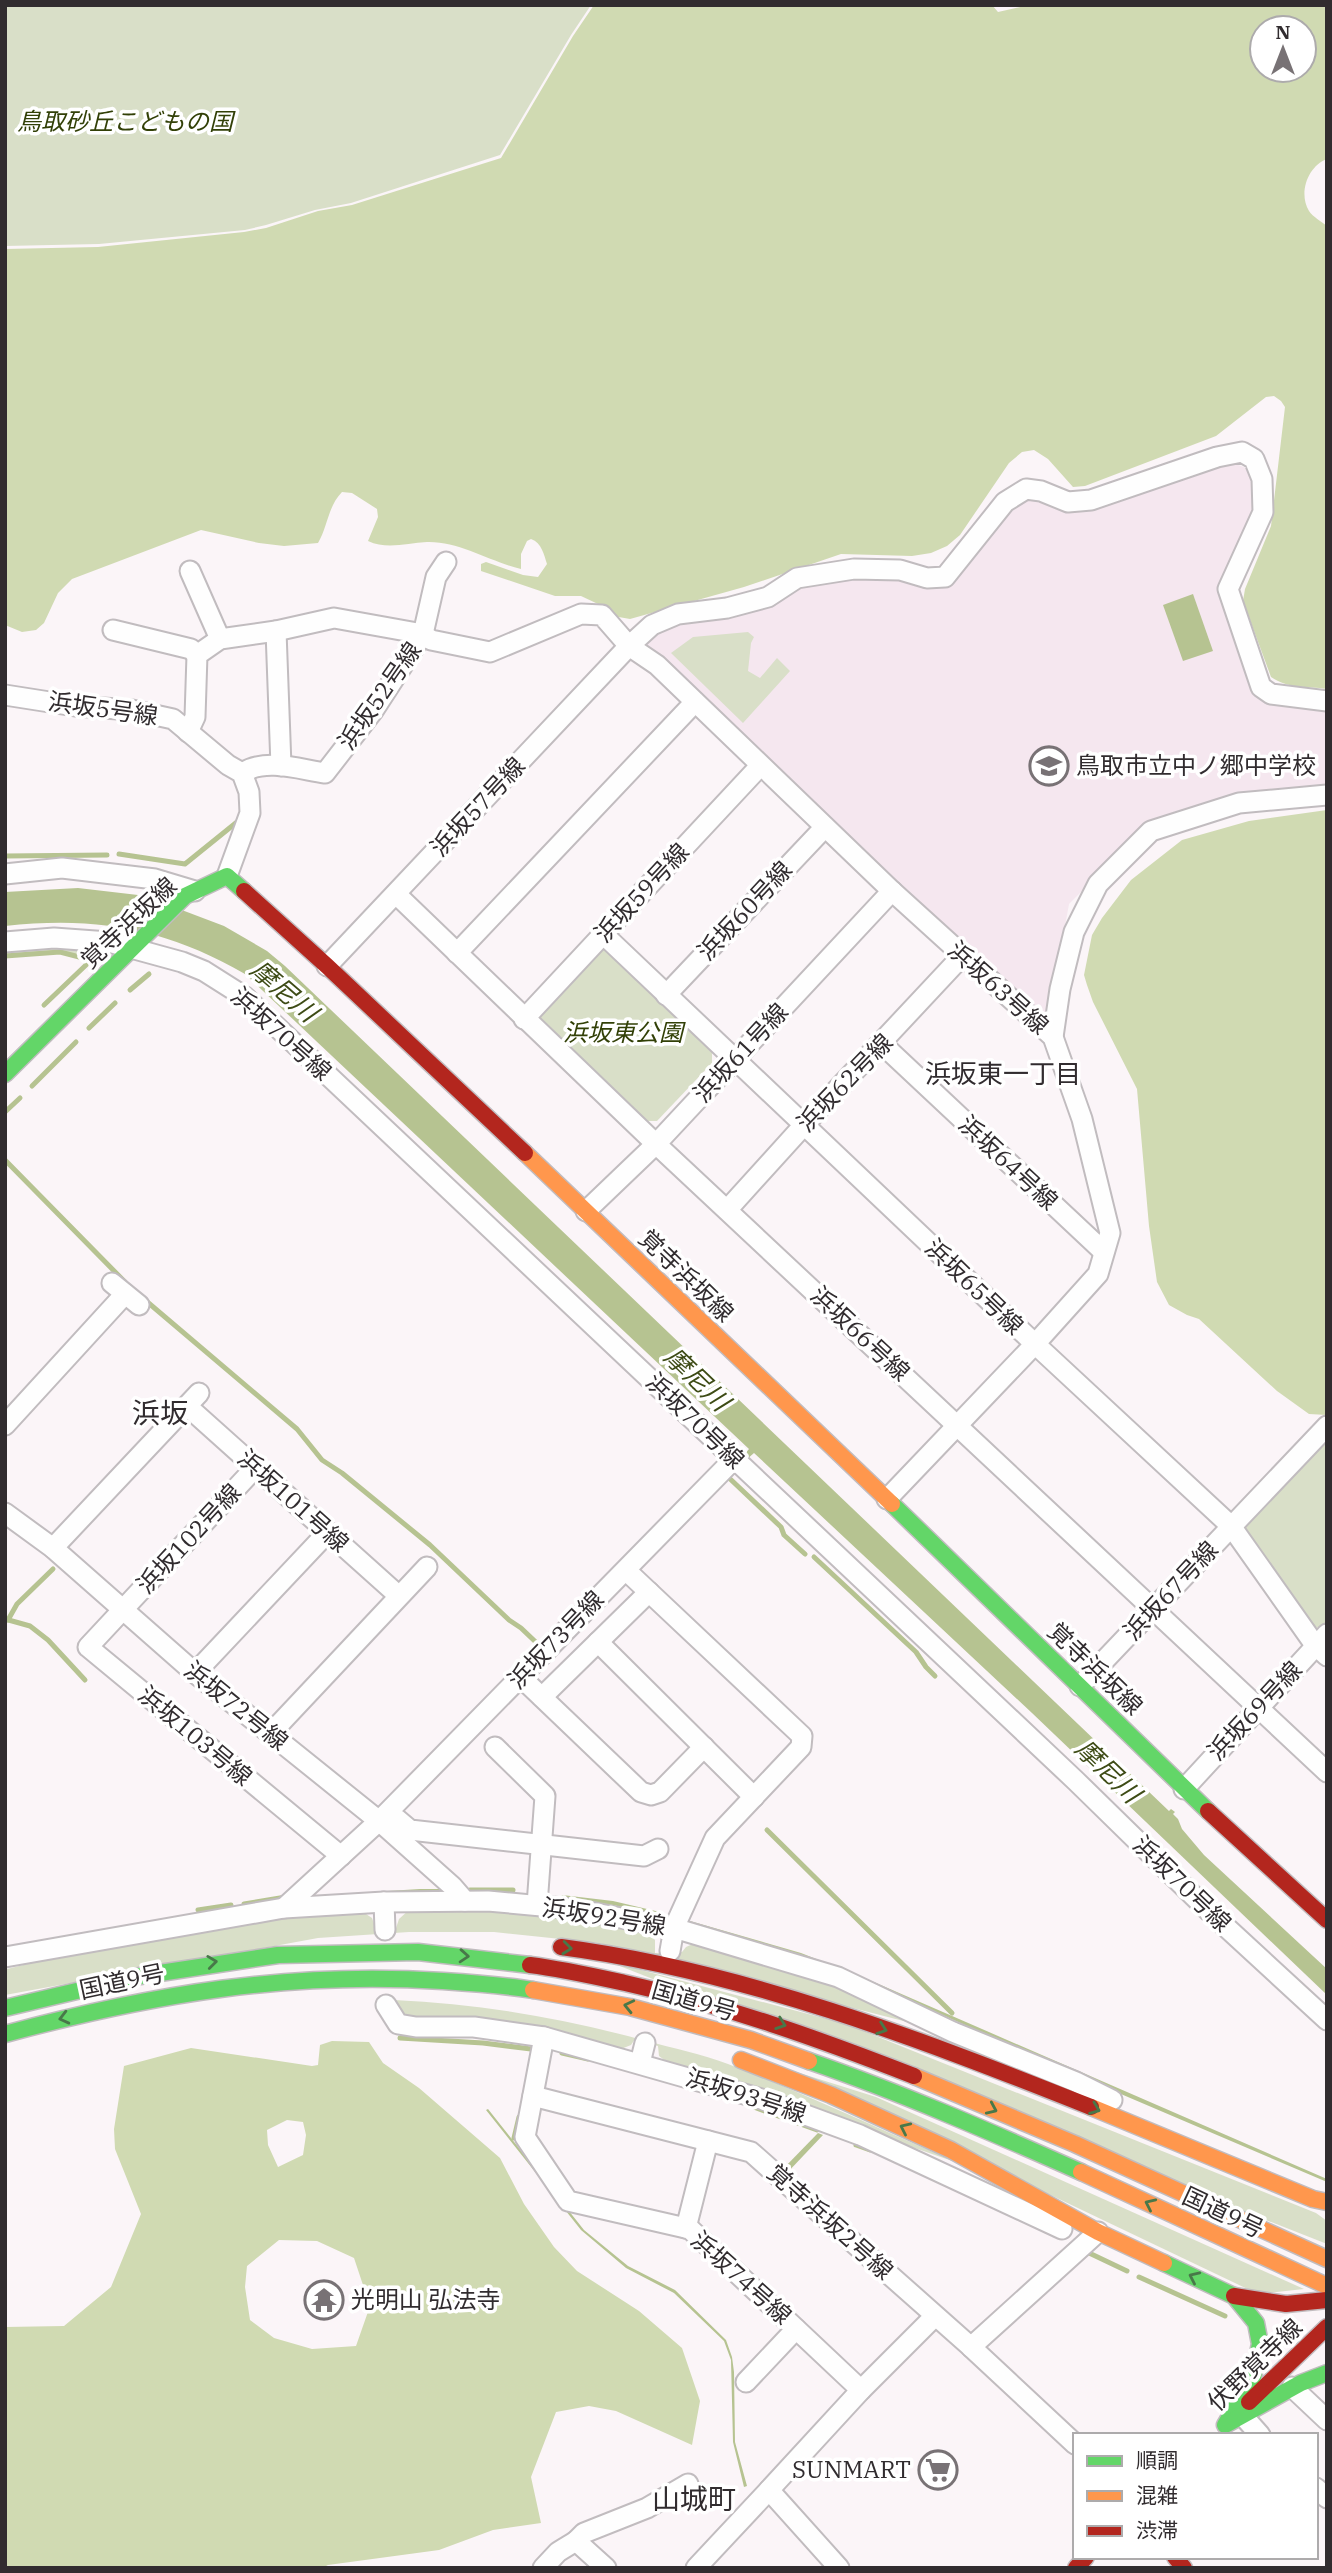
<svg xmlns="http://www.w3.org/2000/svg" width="1332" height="2573" viewBox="0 0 1332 2573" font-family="'IBM Plex Serif','Noto Sans JP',serif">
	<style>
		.built { fill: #f5e7ef }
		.green { fill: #d9dfc8 }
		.forest { fill: #d0dab2; fill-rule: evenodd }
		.water { fill: #b6c391 }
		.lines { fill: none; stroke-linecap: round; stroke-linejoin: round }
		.stream { stroke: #b6c391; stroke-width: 5 }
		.street-casing { stroke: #c1bcbf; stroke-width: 23 }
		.fast-casing { stroke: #c1bcbf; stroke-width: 19 }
		.slow-casing { stroke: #c1bcbf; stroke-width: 19 }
		.jam-casing { stroke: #c1bcbf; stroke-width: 19 }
		.street { stroke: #fefefe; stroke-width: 19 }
		.fast { stroke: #63d668; stroke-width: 16 }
		.slow { stroke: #ff974d; stroke-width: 16 }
		.jam { stroke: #b3261e; stroke-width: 16 }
		.oneway { stroke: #487849 }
		.labels { text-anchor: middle; stroke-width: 7; stroke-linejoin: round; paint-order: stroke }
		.park-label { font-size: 24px; font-style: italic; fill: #324007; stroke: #fff }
		.street-label { font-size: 24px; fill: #312c2f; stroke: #fff }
		.poi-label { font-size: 24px; fill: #312c2f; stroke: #fff; text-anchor: start }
		.water-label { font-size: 26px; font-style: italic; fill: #3e4c16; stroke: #fff }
		.neighbourhood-label { font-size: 26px; fill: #312c2f; stroke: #fff }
		.quarter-label { font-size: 28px; fill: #312c2f; stroke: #fff }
	</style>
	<rect width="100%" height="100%" fill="#fbf5f8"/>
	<path class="built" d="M1223,462L1233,463L1246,468L1255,477L1257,508L1233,563L1257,692L1327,710V791L1236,796L1160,818L1148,825L1069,904L1048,1020L1044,1021L647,648L646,639L652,630L791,587L867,575L935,584L1020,497L1050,502Z"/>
	<g class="green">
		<path d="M5,5H591L571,35L500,155L351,203L315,210L266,225L245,230L99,244L5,246Z"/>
		<path d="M748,632L754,637L751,643L748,671L760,678L777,658L790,671L743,723L671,653L693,637Z"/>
		<path d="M5,946L108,950L97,962L59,952L5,956Z"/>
		<path d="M596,950H606L712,1049V1063L657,1121H644L539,1022L538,1010Z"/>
		<path d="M1327,1434V1624L1323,1628L1313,1627L1241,1531L1242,1519Z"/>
		<path d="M503,1908L644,1928L655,1940V1953L682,1952L686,1947L695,1943L829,1984L923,2026L599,1943L494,1932H409L318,1938L5,1995L7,1969C123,1940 243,1918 363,1912L372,1918L377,1932L395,1931L399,1919L410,1909Z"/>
		<path d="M607,1961L846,2024L1316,2213L1327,2221V2244Z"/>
		<path d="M394,2000C481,2004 563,2018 646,2041C673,2048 702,2054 728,2064C806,2094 882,2130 958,2163L667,2062L659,2056L658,2046L635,2039L631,2045L621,2049L410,2019L395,2011Z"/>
		<path d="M787,2069L876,2097L1304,2289L1258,2294Z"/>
	</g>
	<g class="forest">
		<path d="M594,5H992L998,12L1029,5H1327V159C1308,166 1298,193 1309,211C1313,217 1321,221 1327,226V689C1307,686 1288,689 1271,677L1243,601L1245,589L1271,526L1285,407L1281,401L1274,396L1266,397L1216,436L1085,486L1073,487L1048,459L1034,450L1022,452L1009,463L960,535L947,546L931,553L912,556L841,554L744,587L630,619L613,616L598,604L581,596H555L481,571V564L486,562L523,575L538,577L547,564C544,555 542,543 531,539L527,541L521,554V569C491,562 459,541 427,542C407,543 387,550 368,541L378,517L377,509L352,493L342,492C328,506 328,526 318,543L284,546L259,543L201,530L72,579L58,593L44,623L36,630L22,632L5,625V249L98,247L244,232L266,228L318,211L352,205L501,158L573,36ZM1262,28H1304V70H1262Z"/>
		<path d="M1327,810V1415L1309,1414L1277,1391L1199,1319L1187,1315L1169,1305L1157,1282L1149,1226L1137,1089L1093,1002L1087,985L1084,975L1092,935L1102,918L1131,880L1182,840L1249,821Z"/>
		<path d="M332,2041L369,2042L383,2063L419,2088L500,2158L524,2204L554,2247L577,2271L639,2311L682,2348L700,2401L692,2445L616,2411L589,2406L556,2412L531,2477L541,2523L493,2530L439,2550L328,2565L322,2568H5V2327L64,2326L111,2287L141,2214L115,2149L114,2129L124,2066L191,2048L312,2066L318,2065L320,2045ZM287,2120L303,2122L306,2135L303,2155L278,2167L268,2145L267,2130ZM279,2240L317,2241L354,2258L370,2306L356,2346L312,2349L274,2338L250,2320L245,2287L247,2266Z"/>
	</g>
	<g class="water">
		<path d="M1193,594L1213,651L1183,661L1163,605Z"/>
		<path d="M78,888L138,895L158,901L224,926L267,951L285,966L1169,1811L1171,1809L1175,1812L1173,1814L1178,1819L1182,1829L1204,1855L1327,1969V1995L1032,1713L754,1453L746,1460L743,1456L749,1449L245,974C166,928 95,916 5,926V892Z"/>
		<path d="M420,1889H446V1892L304,1899L307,1896Z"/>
		<path d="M562,1895L613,1901L664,1913L656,1915L613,1905L561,1898Z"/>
		<path d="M690,1921L801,1953L867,1979L1327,2179V2182L1074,2074L938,2013L894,1995L689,1923Z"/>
		<path d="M488,2109L584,2230L628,2266L675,2290L726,2340L732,2357L734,2372L735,2442L747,2486L744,2487L733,2442L731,2360L724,2341L674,2293L626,2268L581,2230L486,2110Z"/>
		<path d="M818,2133L823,2135L786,2174L782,2170Z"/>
	</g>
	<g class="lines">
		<g class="stream">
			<path d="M119,854L185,864L237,822"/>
			<path d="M5,856L107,855"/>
			<path d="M5,956L60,952L87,959L86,965L44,1005"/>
			<path d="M130,990L149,974"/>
			<path d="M89,1028L115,1003"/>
			<path d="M32,1086L76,1042"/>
			<path d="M5,1112L20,1098"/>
			<path d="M5,1160L125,1282"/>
			<path d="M145,1300L297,1429L322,1460L342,1473L430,1545L509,1620L521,1628L542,1648"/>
			<path d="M727,1476L781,1527L784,1535L805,1554"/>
			<path d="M814,1557L916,1652L926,1667L935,1676"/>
			<path d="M5,1619L30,1626L48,1640L85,1680"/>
			<path d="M8,1620L17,1604L53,1569"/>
			<path d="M767,1830L952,2013"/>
			<path d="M470,1890H513"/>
			<path d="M244,1904L286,1897"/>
			<path d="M198,1910L231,1905"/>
			<path d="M400,2038L483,2043L531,2049"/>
			<path d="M562,2053L588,2059"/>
			<path d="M751,2106L817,2130"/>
			<path d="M514,2138L519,2117"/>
			<path d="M856,2145L870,2150"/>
			<path d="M1087,2252L1127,2271"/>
			<path d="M1139,2277L1225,2316"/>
		</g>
		<g class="street-casing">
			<g id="street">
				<path d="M446,562L436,577L423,634L431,640L490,652L581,614L602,615L629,646L657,665L892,891L1053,1037L1082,1119L1110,1233L1098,1274L1035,1344L887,1499"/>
				<path d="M190,571L220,639"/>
				<path d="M113,630L191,649L197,655"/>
				<path d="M276,631L281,766"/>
				<path d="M5,695L75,706L132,710L173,719L228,765L242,773L249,792L250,813L227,876"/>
				<path d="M188,732L195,717L197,655L220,639L276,631L334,618L423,634L373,711L325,773C298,769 265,758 242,773"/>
				<path d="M5,874L62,868L155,879L195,891"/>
				<path d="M396,894L656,1144L1327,1772"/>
				<path d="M603,934L1035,1344L1231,1526L1315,1645L1327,1656"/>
				<path d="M5,942L54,938L109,942L182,962L204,971L245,997L1076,1781L1214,1916L1327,2020"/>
				<path d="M457,953L695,702"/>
				<path d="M327,966L629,646L652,625L678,614L727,608L768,597L797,578L854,569L900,570L927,578L945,577L1005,502L1026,489L1041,491L1068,502L1091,500L1217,457L1242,452L1254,459L1262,479L1263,512L1228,589L1261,687L1271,694L1327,701"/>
				<path d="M666,995L825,827"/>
				<path d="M524,1019L760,766"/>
				<path d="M1053,1037L1060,989L1074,932L1098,884L1151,831L1239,803L1327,795"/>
				<path d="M882,1044L1104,1252"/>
				<path d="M727,1210L804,1125L963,955"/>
				<path d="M586,1211L656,1144L892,891"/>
				<path d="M112,1283L139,1305"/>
				<path d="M187,1406L399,1596"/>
				<path d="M5,1425L125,1294"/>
				<path d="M255,1468L88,1647L341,1856"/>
				<path d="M5,1513L53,1548L195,1673L379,1821L452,1886L465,1901"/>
				<path d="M53,1548L199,1393"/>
				<path d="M632,1576L802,1736L801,1747L715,1838L674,1928L670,1951"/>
				<path d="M598,1642L754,1797"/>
				<path d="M195,1673L328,1532"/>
				<path d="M528,1684L641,1792L651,1795L660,1792L704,1747"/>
				<path d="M1080,1686L1327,1426"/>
				<path d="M542,1697L649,1592"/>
				<path d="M270,1734L427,1567"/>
				<path d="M495,1747L545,1796L537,1905"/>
				<path d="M1184,1789L1327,1634"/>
				<path d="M397,1819L410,1830L644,1856L658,1849"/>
				<path d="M384,1902L385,1930"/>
				<path d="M284,1908L379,1821L734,1459"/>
				<path d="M5,1957L284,1908L384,1902L488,1901L574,1909L674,1928L838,1977L953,2032L1076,2082L1112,2100"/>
				<path d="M386,2005L398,2024L416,2027H474L544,2037L765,2100L860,2135L1062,2229"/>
				<path d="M544,2037L525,2137L568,2201L690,2229L861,2390"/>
				<path d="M640,2063L645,2043"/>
				<path d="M533,2096L751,2152L971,2347L1075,2444"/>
				<path d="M686,2228L708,2141"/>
				<path d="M971,2347L1098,2232"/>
				<path d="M746,2382L796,2329"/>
				<path d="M1292,2387L1327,2420"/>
				<path d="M1244,2417L1260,2435"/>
				<path d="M1316,2488L1327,2498"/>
				<path d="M576,2541L584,2533L647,2508L688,2484"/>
				<path d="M543,2568L558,2552L576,2541L606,2568"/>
				<path d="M696,2568L769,2490"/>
				<path d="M839,2568L769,2490L861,2390L935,2316"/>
			</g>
		</g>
		<g class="fast-casing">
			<g id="fast">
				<path d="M5,1074L185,896L227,876L244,891"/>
				<path d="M892,1504L1208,1811"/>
				<path d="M5,2008L140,1976L278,1955L418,1952L530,1965"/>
				<path d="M5,2034C153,1994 289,1971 443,1981C473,1983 503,1985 533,1990"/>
				<path d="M809,2061C902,2093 991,2132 1081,2172"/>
				<path d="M1164,2263L1234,2296L1256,2323L1260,2344L1253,2377L1225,2425"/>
				<path d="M1227,2424L1301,2383L1327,2373"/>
			</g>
		</g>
		<g class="slow-casing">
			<g id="slow">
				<path d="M525,1153L892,1504"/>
				<path d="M533,1990L630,2007L751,2040L809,2061"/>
				<path d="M741,2060L831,2095L951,2150L1098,2232L1164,2263"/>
				<path d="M914,2076L1075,2144L1327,2259"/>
				<path d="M1091,2107L1313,2199L1327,2202"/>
				<path d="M1081,2172L1327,2286"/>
			</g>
		</g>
		<g class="jam-casing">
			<g id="jam">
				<path d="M244,891L327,966L525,1153"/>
				<path d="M1208,1811L1327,1920"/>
				<path d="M561,1947C744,1971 920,2039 1091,2107"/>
				<path d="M530,1965C562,1969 593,1976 625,1983C724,2005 819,2039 914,2076"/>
				<path d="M1234,2296L1286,2304L1327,2300"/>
				<path d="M1249,2402L1327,2327"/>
				<path d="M1175,2557L1184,2568"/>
				<path d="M1076,2568L1086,2557"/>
			</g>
		</g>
		<use href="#street" class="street"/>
		<use href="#fast" class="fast"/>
		<use href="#slow" class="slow"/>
		<use href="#jam" class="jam"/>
	</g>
	<defs><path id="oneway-chevron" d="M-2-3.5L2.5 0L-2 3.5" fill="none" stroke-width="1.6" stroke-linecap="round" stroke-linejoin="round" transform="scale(1.75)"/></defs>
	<g class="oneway">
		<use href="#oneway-chevron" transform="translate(567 1948) rotate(6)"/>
		<use href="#oneway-chevron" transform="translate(464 1956) rotate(4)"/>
		<use href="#oneway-chevron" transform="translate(212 1962) rotate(-7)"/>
		<use href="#oneway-chevron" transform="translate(629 2006) rotate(-167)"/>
		<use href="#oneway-chevron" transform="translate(64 2018) rotate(166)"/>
		<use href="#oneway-chevron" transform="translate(781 2024) rotate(19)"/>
		<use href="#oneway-chevron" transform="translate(882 2029) rotate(19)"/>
		<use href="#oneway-chevron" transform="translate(992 2109) rotate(24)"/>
		<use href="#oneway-chevron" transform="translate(1095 2109) rotate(21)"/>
		<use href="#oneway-chevron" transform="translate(905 2128) rotate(-155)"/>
		<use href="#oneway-chevron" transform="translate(1150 2204) rotate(-155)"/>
		<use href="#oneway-chevron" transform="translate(1194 2277) rotate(-155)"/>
	</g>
	<defs>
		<g id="school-ring" transform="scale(2.0125)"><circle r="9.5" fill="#fff" stroke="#787275" stroke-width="1.5"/><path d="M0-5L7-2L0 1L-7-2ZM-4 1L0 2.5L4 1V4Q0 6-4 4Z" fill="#787275"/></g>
		<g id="temple-ring" transform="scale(2.0125)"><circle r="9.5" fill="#fff" stroke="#787275" stroke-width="1.5"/><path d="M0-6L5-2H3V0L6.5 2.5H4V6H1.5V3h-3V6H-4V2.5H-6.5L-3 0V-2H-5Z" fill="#787275"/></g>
		<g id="supermarket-ring" transform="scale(2.0125)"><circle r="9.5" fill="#fff" stroke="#787275" stroke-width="1.5"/><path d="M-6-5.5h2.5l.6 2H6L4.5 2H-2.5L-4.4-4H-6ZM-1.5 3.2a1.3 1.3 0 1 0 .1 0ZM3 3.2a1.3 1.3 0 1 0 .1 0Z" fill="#787275"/></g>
	</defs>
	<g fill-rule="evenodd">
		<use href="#school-ring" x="1049" y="766"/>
		<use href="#temple-ring" x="324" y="2300"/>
		<use href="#supermarket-ring" x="938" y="2470"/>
	</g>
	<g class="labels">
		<g class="park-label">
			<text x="125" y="130">鳥取砂丘こどもの国</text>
			<text x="623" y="1041">浜坂東公園</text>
		</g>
		<g class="street-label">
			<text transform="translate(380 696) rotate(-55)" y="8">浜坂52号線</text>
			<text transform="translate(103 709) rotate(8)" y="8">浜坂5号線</text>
			<text transform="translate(478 807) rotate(-47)" y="8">浜坂57号線</text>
			<text transform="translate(642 893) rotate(-47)" y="8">浜坂59号線</text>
			<text transform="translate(745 911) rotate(-47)" y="8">浜坂60号線</text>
			<text transform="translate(129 923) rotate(-43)" y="8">覚寺浜坂線</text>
			<text transform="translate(998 988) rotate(42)" y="8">浜坂63号線</text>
			<text transform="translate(281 1034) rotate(42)" y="8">浜坂70号線</text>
			<text transform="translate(741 1053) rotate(-47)" y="8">浜坂61号線</text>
			<text transform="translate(845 1083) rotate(-46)" y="8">浜坂62号線</text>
			<text transform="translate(1008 1163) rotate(43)" y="8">浜坂64号線</text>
			<text transform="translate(686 1276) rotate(44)" y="8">覚寺浜坂線</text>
			<text transform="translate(974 1287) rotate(44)" y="8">浜坂65号線</text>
			<text transform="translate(860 1334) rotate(43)" y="8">浜坂66号線</text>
			<text transform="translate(695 1421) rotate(44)" y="8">浜坂70号線</text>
			<text transform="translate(293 1501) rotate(42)" y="8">浜坂101号線</text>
			<text transform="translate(189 1539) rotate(-47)" y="8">浜坂102号線</text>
			<text transform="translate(1171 1591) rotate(-47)" y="8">浜坂67号線</text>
			<text transform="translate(556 1640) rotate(-46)" y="8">浜坂73号線</text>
			<text transform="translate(1095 1669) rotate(44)" y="8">覚寺浜坂線</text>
			<text transform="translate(236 1706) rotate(39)" y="8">浜坂72号線</text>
			<text transform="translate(1255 1711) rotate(-47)" y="8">浜坂69号線</text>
			<text transform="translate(195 1736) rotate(40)" y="8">浜坂103号線</text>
			<text transform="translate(1182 1884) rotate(44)" y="8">浜坂70号線</text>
			<text transform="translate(604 1917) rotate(9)" y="8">浜坂92号線</text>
			<text transform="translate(122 1982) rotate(-12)" y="8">国道9号</text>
			<text transform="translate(694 2001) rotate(16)" y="8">国道9号</text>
			<text transform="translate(746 2096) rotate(18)" y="8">浜坂93号線</text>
			<text transform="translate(1223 2213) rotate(25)" y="8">国道9号</text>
			<text transform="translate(830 2222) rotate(42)" y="8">覚寺浜坂2号線</text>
			<text transform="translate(741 2278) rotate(42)" y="8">浜坂74号線</text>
			<text transform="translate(1255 2365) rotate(-44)" y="8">伏野覚寺線</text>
		</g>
		<g class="poi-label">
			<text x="1076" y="774">鳥取市立中ノ郷中学校</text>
			<text x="351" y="2308">光明山 弘法寺</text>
			<text x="911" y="2478" text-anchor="end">SUNMART</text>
		</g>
		<g class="water-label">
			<text transform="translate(284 991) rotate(41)" y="9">摩尼川</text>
			<text transform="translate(697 1379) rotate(44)" y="9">摩尼川</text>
			<text transform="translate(1108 1771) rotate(44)" y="9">摩尼川</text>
		</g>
		<g class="neighbourhood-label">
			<text x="1003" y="1083">浜坂東一丁目</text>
		</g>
		<g class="quarter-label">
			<text x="160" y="1423">浜坂</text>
			<text x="694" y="2509">山城町</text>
		</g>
	</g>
	<rect width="1332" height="2573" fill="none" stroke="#312c2f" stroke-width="14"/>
	<rect x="1073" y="2433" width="245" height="126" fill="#ffffff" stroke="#adabac" stroke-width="2"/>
	<rect x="1087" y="2456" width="35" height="10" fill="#63d668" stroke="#adabac" stroke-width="2"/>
	<text x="1136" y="2468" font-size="21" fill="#312c2f">順調</text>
	<rect x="1087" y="2491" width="35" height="10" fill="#ff974d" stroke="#adabac" stroke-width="2"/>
	<text x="1136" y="2503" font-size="21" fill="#312c2f">混雑</text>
	<rect x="1087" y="2526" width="35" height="10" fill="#b3261e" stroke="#adabac" stroke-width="2"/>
	<text x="1136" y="2538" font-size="21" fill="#312c2f">渋滞</text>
	<g transform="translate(1283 49)"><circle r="33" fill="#ffffff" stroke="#adabac" stroke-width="2"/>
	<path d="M0-5L12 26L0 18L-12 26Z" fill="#787275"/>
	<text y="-10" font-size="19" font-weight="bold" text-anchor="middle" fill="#312c2f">N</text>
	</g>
</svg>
